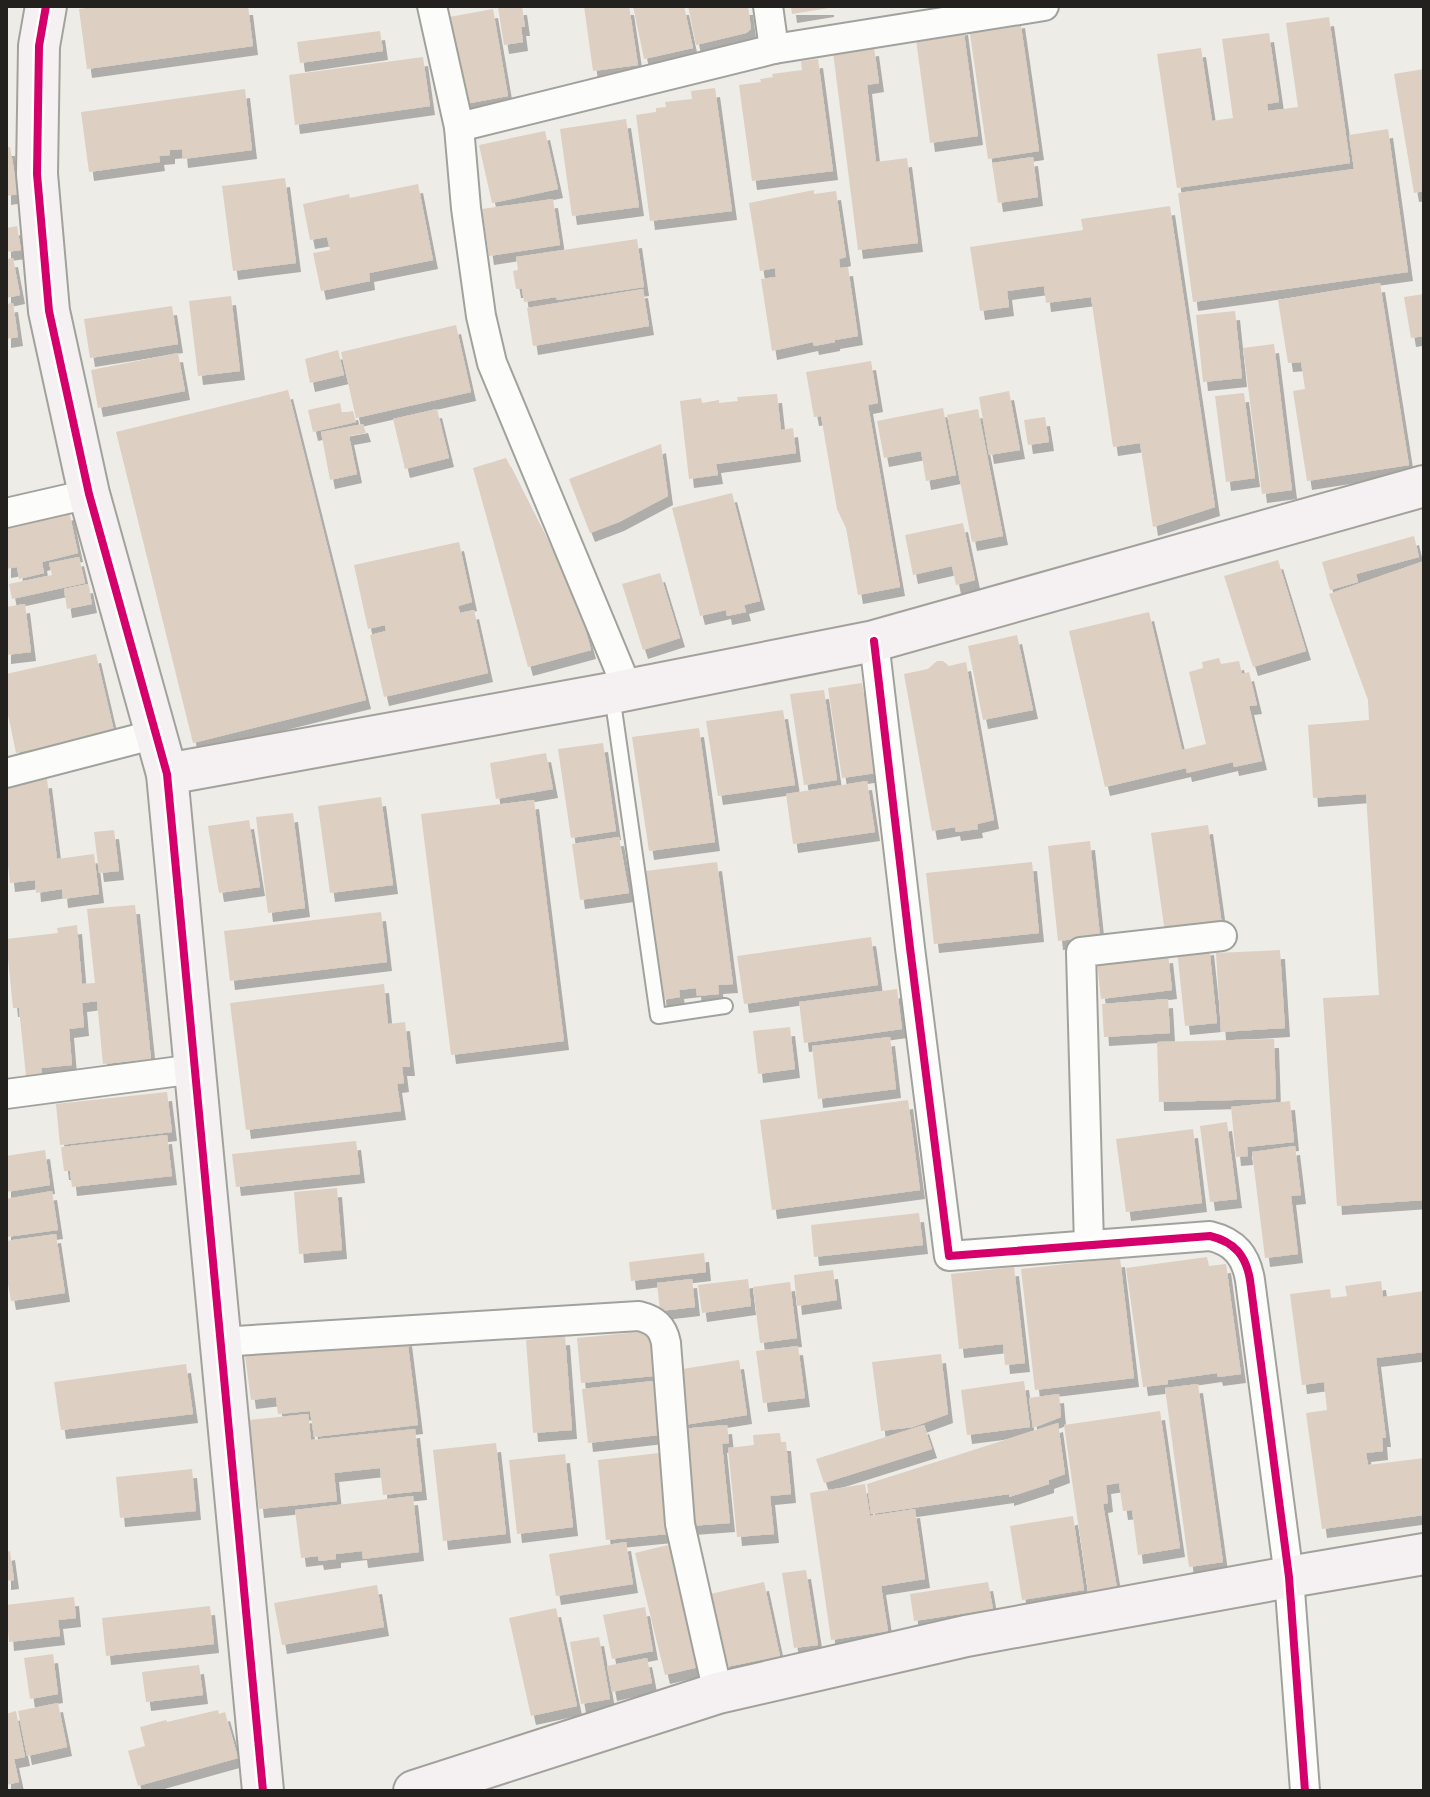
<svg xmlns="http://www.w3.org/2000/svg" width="1430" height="1797" viewBox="0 0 1430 1797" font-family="'Space Grotesk',sans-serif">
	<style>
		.building { fill: #decfc3; filter: url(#shadow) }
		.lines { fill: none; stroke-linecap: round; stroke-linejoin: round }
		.lane-casing { stroke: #a2a29d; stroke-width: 18 }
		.street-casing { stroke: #a2a29d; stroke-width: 32 }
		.secondary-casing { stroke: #a2a29d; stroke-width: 44 }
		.lane { stroke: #fcfcfb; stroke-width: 14 }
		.street { stroke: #fcfcfb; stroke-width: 28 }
		.secondary { stroke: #f5f0f1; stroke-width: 40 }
		.cycleway-casing { stroke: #fff; stroke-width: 13 }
		.cycleway { stroke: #d6006c; stroke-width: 8 }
	</style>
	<defs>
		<filter id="shadow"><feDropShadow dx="5" dy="9" stdDeviation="0" flood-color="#0004"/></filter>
	</defs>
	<rect width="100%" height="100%" fill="#edece6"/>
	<g class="building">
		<path d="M100,6H248L253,46L87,69L79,9Z"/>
		<path d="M522,6L525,27H521L523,42L504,45L498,7Z"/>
		<path d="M584,6H629L638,65L593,71Z"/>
		<path d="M633,6H684L693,48L644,59Z"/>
		<path d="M688,6H748L751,29L746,33L696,45Z"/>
		<path d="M791,6H829V8L792,14Z"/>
		<path d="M493,9L508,96L465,104L449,17Z"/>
		<path d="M1329,17L1350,163L1177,188L1157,54L1201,48L1212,121L1233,118L1222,39L1269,33L1279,102L1267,104L1268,111L1298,107L1286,23Z"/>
		<path d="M1020,19L1039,151L988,159L969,27Z"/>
		<path d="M963,26L978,136L930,143L915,32Z"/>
		<path d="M380,31L383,51L300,63L297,42Z"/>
		<path d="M874,47L879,83L867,85L876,162L907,158L918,243L858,250L833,52Z"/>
		<path d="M423,57L430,106L295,125L289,75Z"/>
		<path d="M818,59L833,171L752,181L739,85L761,82L760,79L773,77L772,74L802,70L801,61Z"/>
		<path d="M1424,69V191L1414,193L1394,74Z"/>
		<path d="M715,88L732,211L650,221L636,115L656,112V108L666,107L665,102L692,99L691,91Z"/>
		<path d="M245,89L252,150L183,159L182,149L170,150V155L159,156L160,162L89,172L81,112Z"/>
		<path d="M626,119L639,207L572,216L560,129Z"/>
		<path d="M1388,129L1408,272L1193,302L1178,193L1354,169L1349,135Z"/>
		<path d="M545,131L558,189L492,203L479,145Z"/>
		<path d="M6,147H10L18,194L6,196Z"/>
		<path d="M1033,157L1038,197L998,203L992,163Z"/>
		<path d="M285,178L296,263L233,271L222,186Z"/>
		<path d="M418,184L433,260L369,273L370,281L321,291L313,253L330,250L327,237L310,240L303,204L349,194L350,198Z"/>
		<path d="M814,190V194L836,191L846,257L839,259L840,268L848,267L858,336L835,340V342L814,346L813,342L772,351L761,279L776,277L775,268L760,271L749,203Z"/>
		<path d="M553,199L560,245L489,256L482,209Z"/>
		<path d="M1170,206L1215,507L1153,527L1140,443L1113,447L1091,297L1046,303L1044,286L1007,291L1009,307L980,311L970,247L1083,230L1081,219Z"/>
		<path d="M17,226L21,250L6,252V228Z"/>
		<path d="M637,239L644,287L557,300L556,297L524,302L522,289H516L513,271L518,270L516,257Z"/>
		<path d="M13,258L20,295L6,298V259Z"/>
		<path d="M1380,283L1409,465L1307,481L1293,391L1305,389L1301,362L1288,363L1278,300Z"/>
		<path d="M643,289L649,326L533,346L527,308Z"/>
		<path d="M1424,294V336L1411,338L1404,297Z"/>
		<path d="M231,296L240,371L198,376L189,301Z"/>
		<path d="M13,303L18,337L6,339V304Z"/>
		<path d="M172,306L178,344L90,358L84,319Z"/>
		<path d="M1235,311L1242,378L1203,382L1196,315Z"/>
		<path d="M456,325L471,392L356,418L341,352Z"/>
		<path d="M1274,344L1292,490L1262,494L1243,348Z"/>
		<path d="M338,350L344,375L310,383L305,359Z"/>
		<path d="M178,353L185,391L98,408L91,370Z"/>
		<path d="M871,361L878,403L868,405L900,587L858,595L846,528L837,509L821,416L814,417L806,372Z"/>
		<path d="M288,390L366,700L193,743L116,432Z"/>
		<path d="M1009,391L1020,450L989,455L979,397Z"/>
		<path d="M1244,393L1255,478L1226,482L1215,396Z"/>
		<path d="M777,394L781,430L793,428L796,453L716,464L718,475L689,479L680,401L701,398L702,403L719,400V403L738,401L737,397Z"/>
		<path d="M340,403L342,413L353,411L356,422L313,432L308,410Z"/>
		<path d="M943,408L956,475L926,481L921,451L884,458L877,421Z"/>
		<path d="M437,409L449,458L405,469L393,419Z"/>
		<path d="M978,409L1003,536L972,542L947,415Z"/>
		<path d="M1045,417L1049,442L1028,445L1024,420Z"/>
		<path d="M363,424L366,433L349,436L357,474L330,480L321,432Z"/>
		<path d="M661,444L668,496L619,522L590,533L569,479Z"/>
		<path d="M506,458L577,599L591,650L528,667L473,468Z"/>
		<path d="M732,493L760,601L744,605L746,612L727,616L726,610L700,616L672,508Z"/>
		<path d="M69,511L78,553L42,562L44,573L19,579L17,567L6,569V525Z"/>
		<path d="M963,523L975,580L956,585L952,566L913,575L905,535Z"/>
		<path d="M1414,536L1419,557L1356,574L1358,582L1330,590L1322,562Z"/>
		<path d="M459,542L472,602L458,606L460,613L474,610L488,673L384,697L370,635L386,631L385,625L368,629L354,565Z"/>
		<path d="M79,557L85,583L12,599L9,584L52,575L49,563Z"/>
		<path d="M1278,560L1306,651L1253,667L1224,576Z"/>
		<path d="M1424,561V1200L1337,1206L1323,998L1379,995L1366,794L1313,798L1308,725L1369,720L1368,700L1329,594Z"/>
		<path d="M660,573L680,638L643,650L622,584Z"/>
		<path d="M88,584L92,604L67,609L64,589Z"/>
		<path d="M25,604L31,652L6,655V607Z"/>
		<path d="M1149,612L1182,750L1206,744L1189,672L1203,668L1202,662L1219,658L1221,664L1239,661L1242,674L1249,672L1257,705L1249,706L1262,761L1234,767L1233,762L1187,773L1186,768L1105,787L1069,631Z"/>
		<path d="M1017,635L1033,710L983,720L968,646Z"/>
		<path d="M96,654L114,731L16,753L6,705V674Z"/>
		<path d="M937,661H943L949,666L966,662L994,820L977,824L978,829L956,832L955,827L932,831L904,674L928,669Z"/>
		<path d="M862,683L876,773L842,778L828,688Z"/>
		<path d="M824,690L837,780L804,785L790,694Z"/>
		<path d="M783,710L795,785L718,796L706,721Z"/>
		<path d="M699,728L715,842L649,851L632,737Z"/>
		<path d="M603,743L616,831L571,838L558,749Z"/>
		<path d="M546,753L553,789L496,799L490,763Z"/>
		<path d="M47,779L57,859L94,854L99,894L63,899L62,889L36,893L35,880L10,883L6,848V784Z"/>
		<path d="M867,781L875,832L793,844L786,794Z"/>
		<path d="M381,797L393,885L330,893L318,806Z"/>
		<path d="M534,800L564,1041L451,1055L421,814Z"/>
		<path d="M293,813L305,908L268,913L256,817Z"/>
		<path d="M249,820L260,887L219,893L208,826Z"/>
		<path d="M1208,825L1222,925L1165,933L1151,833Z"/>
		<path d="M114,830L119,871L99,873L94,832Z"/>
		<path d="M619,837L629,893L580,900L572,844Z"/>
		<path d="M1090,841L1100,936L1058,941L1048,846Z"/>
		<path d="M717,862L733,984L718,985L719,994L697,996L696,988L679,990L680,997L662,1000L646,871Z"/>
		<path d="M1032,862L1039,933L934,944L926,873Z"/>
		<path d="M135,905L151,1059L103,1064L97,1001L82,1003L84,1027L69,1029L72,1065L41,1068L42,1075L26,1076L19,1008H13L6,939L58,933L57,928L77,925L82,984L95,983L87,909Z"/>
		<path d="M381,912L387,962L230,981L224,931Z"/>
		<path d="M871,937L878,985L744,1004L737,956Z"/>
		<path d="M1209,946L1217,1023L1185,1026L1177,950Z"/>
		<path d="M1280,950L1285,1028L1221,1032L1216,953Z"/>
		<path d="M1168,954L1172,990L1101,999L1097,962Z"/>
		<path d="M384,984L388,1024L405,1022L410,1067H402L404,1083L397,1084L401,1111L246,1130L230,1003Z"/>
		<path d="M897,989L902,1029L804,1043L799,1002Z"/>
		<path d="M1168,999L1170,1033L1104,1037L1102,1004Z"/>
		<path d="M790,1027L795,1069L758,1074L753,1031Z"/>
		<path d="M890,1037L896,1089L818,1099L812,1046Z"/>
		<path d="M1274,1039L1276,1099L1159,1102L1157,1042Z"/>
		<path d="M167,1092L172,1132L60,1145L56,1104Z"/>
		<path d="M908,1100L920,1190L772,1210L760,1120Z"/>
		<path d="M1290,1101L1294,1142L1247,1147L1248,1156L1236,1157L1231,1107Z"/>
		<path d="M1227,1122L1237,1199L1210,1202L1200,1126Z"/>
		<path d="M1193,1129L1202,1203L1126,1212L1116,1139Z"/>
		<path d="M167,1135L172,1176L72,1187L70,1171H64L61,1147Z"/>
		<path d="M356,1141L360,1174L236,1187L232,1154Z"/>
		<path d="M1295,1146L1301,1195L1291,1196L1298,1254L1265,1258L1252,1152Z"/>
		<path d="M45,1150L50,1185L6,1192V1156Z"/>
		<path d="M337,1188L342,1250L299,1254L294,1192Z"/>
		<path d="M52,1191L58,1230L6,1237V1199Z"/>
		<path d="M919,1213L923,1245L814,1257L811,1225Z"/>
		<path d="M56,1234L65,1293L11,1301L6,1272V1241Z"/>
		<path d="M704,1253L706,1272L631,1281L629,1262Z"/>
		<path d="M1207,1257L1209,1266L1226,1264L1241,1374L1218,1377L1217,1373L1168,1380V1384L1143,1387L1126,1268Z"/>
		<path d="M1120,1258L1134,1378L1035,1390L1021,1269Z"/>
		<path d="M1014,1267L1025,1363L1005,1365L1003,1344L959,1349L951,1274Z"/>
		<path d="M833,1270L837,1300L797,1306L794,1275Z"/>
		<path d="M692,1279L695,1307L660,1311L657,1283Z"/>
		<path d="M748,1279L751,1306L702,1313L698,1285Z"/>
		<path d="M1381,1281L1383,1297L1424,1291V1352L1376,1358L1386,1438H1382L1383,1451L1366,1453L1368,1465L1424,1458V1515L1322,1529L1306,1413L1327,1410L1324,1382L1302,1385L1290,1294L1330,1289L1331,1298L1347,1296L1345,1286Z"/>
		<path d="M790,1282L797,1338L760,1343L753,1287Z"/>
		<path d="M650,1331L654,1376L581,1383L577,1338Z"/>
		<path d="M565,1336L572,1430L533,1433L526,1340Z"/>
		<path d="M407,1337L418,1425L314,1437L310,1411L278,1414L276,1397L251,1400L245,1356Z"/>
		<path d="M798,1346L805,1398L763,1403L756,1351Z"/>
		<path d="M941,1354L948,1414L913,1427L881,1431L872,1362Z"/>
		<path d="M739,1360L747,1415L684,1425L676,1370Z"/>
		<path d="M186,1364L193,1414L61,1430L54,1382Z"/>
		<path d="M653,1381L659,1435L588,1443L582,1389Z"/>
		<path d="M1024,1381L1030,1427L967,1435L961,1390Z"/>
		<path d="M1198,1384L1223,1562L1189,1567L1165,1388Z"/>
		<path d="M1059,1394L1061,1417L1033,1428L1029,1398Z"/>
		<path d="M1160,1411L1180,1548L1138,1555L1132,1510L1123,1511L1119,1483L1106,1485L1108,1503L1103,1504L1117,1588L1088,1592L1064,1425Z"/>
		<path d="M308,1414L311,1440L415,1429L422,1491L383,1495L380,1468L334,1473L337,1501L259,1509L249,1420Z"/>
		<path d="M1058,1423L1065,1474L1049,1480V1484L1009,1497V1494L871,1514L867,1484Z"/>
		<path d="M727,1425L729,1443L722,1444L730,1523L690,1526L680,1429Z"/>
		<path d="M924,1425L932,1449L824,1483L816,1459Z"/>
		<path d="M780,1433L781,1442H786L791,1494L770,1496L774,1534L737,1537L728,1448L754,1445L753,1435Z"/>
		<path d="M496,1443L506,1534L443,1541L433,1450Z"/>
		<path d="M659,1453L668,1534L606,1540L598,1460Z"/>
		<path d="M565,1454L573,1527L517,1534L509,1460Z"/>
		<path d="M192,1469L196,1511L120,1518L116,1477Z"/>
		<path d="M865,1484L870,1516L915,1509L925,1579L881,1586L888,1631L831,1640L810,1493Z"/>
		<path d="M413,1496L419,1552L363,1559L362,1551L336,1554V1559L319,1561L318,1556L301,1558L295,1510Z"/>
		<path d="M1073,1516L1084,1590L1022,1600L1010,1526Z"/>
		<path d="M626,1542L633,1584L556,1596L549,1554Z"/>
		<path d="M672,1544L703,1666L665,1675L635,1553Z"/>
		<path d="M10,1551L14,1580L6,1581V1552Z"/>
		<path d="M806,1570L818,1645L794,1648L782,1573Z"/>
		<path d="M764,1582L780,1656L726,1667L710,1594Z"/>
		<path d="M988,1582L993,1609L914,1621L910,1594Z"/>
		<path d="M377,1585L384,1627L282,1645L274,1603Z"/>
		<path d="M74,1597L76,1618L58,1620L60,1636L9,1642L6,1605Z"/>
		<path d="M210,1606L214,1644L106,1656L102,1618Z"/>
		<path d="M645,1607L653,1651L612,1659L603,1615Z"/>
		<path d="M556,1608L577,1706L531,1716L509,1618Z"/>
		<path d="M599,1637L610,1699L581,1704L570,1642Z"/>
		<path d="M53,1654L58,1694L30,1699L24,1658Z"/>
		<path d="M647,1658L652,1683L612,1692L607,1666Z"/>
		<path d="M199,1665L203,1695L146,1702L142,1672Z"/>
		<path d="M58,1703L67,1747L27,1756L18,1711Z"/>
		<path d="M218,1710L219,1714L225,1712L238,1758L138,1786L128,1751L145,1746L140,1727L166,1720L167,1722Z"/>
		<path d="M16,1711L25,1757L14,1759L19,1782L6,1785V1714Z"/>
	</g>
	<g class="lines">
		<g class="lane-casing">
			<path id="lane" d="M612,695L658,1016L725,1006"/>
		</g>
		<g class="street-casing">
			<g id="street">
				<path d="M432,6L459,127L466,208L481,316L492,363L628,690"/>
				<path d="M768,6L774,49"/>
				<path d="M459,127L774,49L1044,6"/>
				<path d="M6,513L89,494"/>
				<path d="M874,641L910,948L949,1256L1210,1236C1235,1242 1246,1256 1250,1280L1289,1577L1305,1791"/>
				<path d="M6,773L156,734"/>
				<path d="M6,1094L195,1069"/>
				<path d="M1089,1245L1081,952L1222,936"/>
				<path d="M219,1342L639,1316C655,1320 663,1327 666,1343L680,1524L718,1693"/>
			</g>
		</g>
		<g class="secondary-casing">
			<g id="secondary">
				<path d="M46,6L39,46L37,174L49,311L89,494L167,774L263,1791"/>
				<path d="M167,774L612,693L874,641L1424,486"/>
				<path d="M414,1791L718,1693L966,1636L1289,1577L1424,1554"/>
			</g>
		</g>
		<use href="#lane" class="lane"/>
		<use href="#street" class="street"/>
		<use href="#secondary" class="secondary"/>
		<g class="cycleway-casing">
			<g id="cycleway">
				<path d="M46,6L39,46L37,174L49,311L89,494L167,774L263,1791"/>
				<path d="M874,641L910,948L949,1256L1210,1236C1235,1242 1246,1256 1250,1280L1289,1577L1305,1791"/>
			</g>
		</g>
		<use href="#cycleway" class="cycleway"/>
	</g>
	<rect width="1430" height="1797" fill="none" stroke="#22211d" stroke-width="16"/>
</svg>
